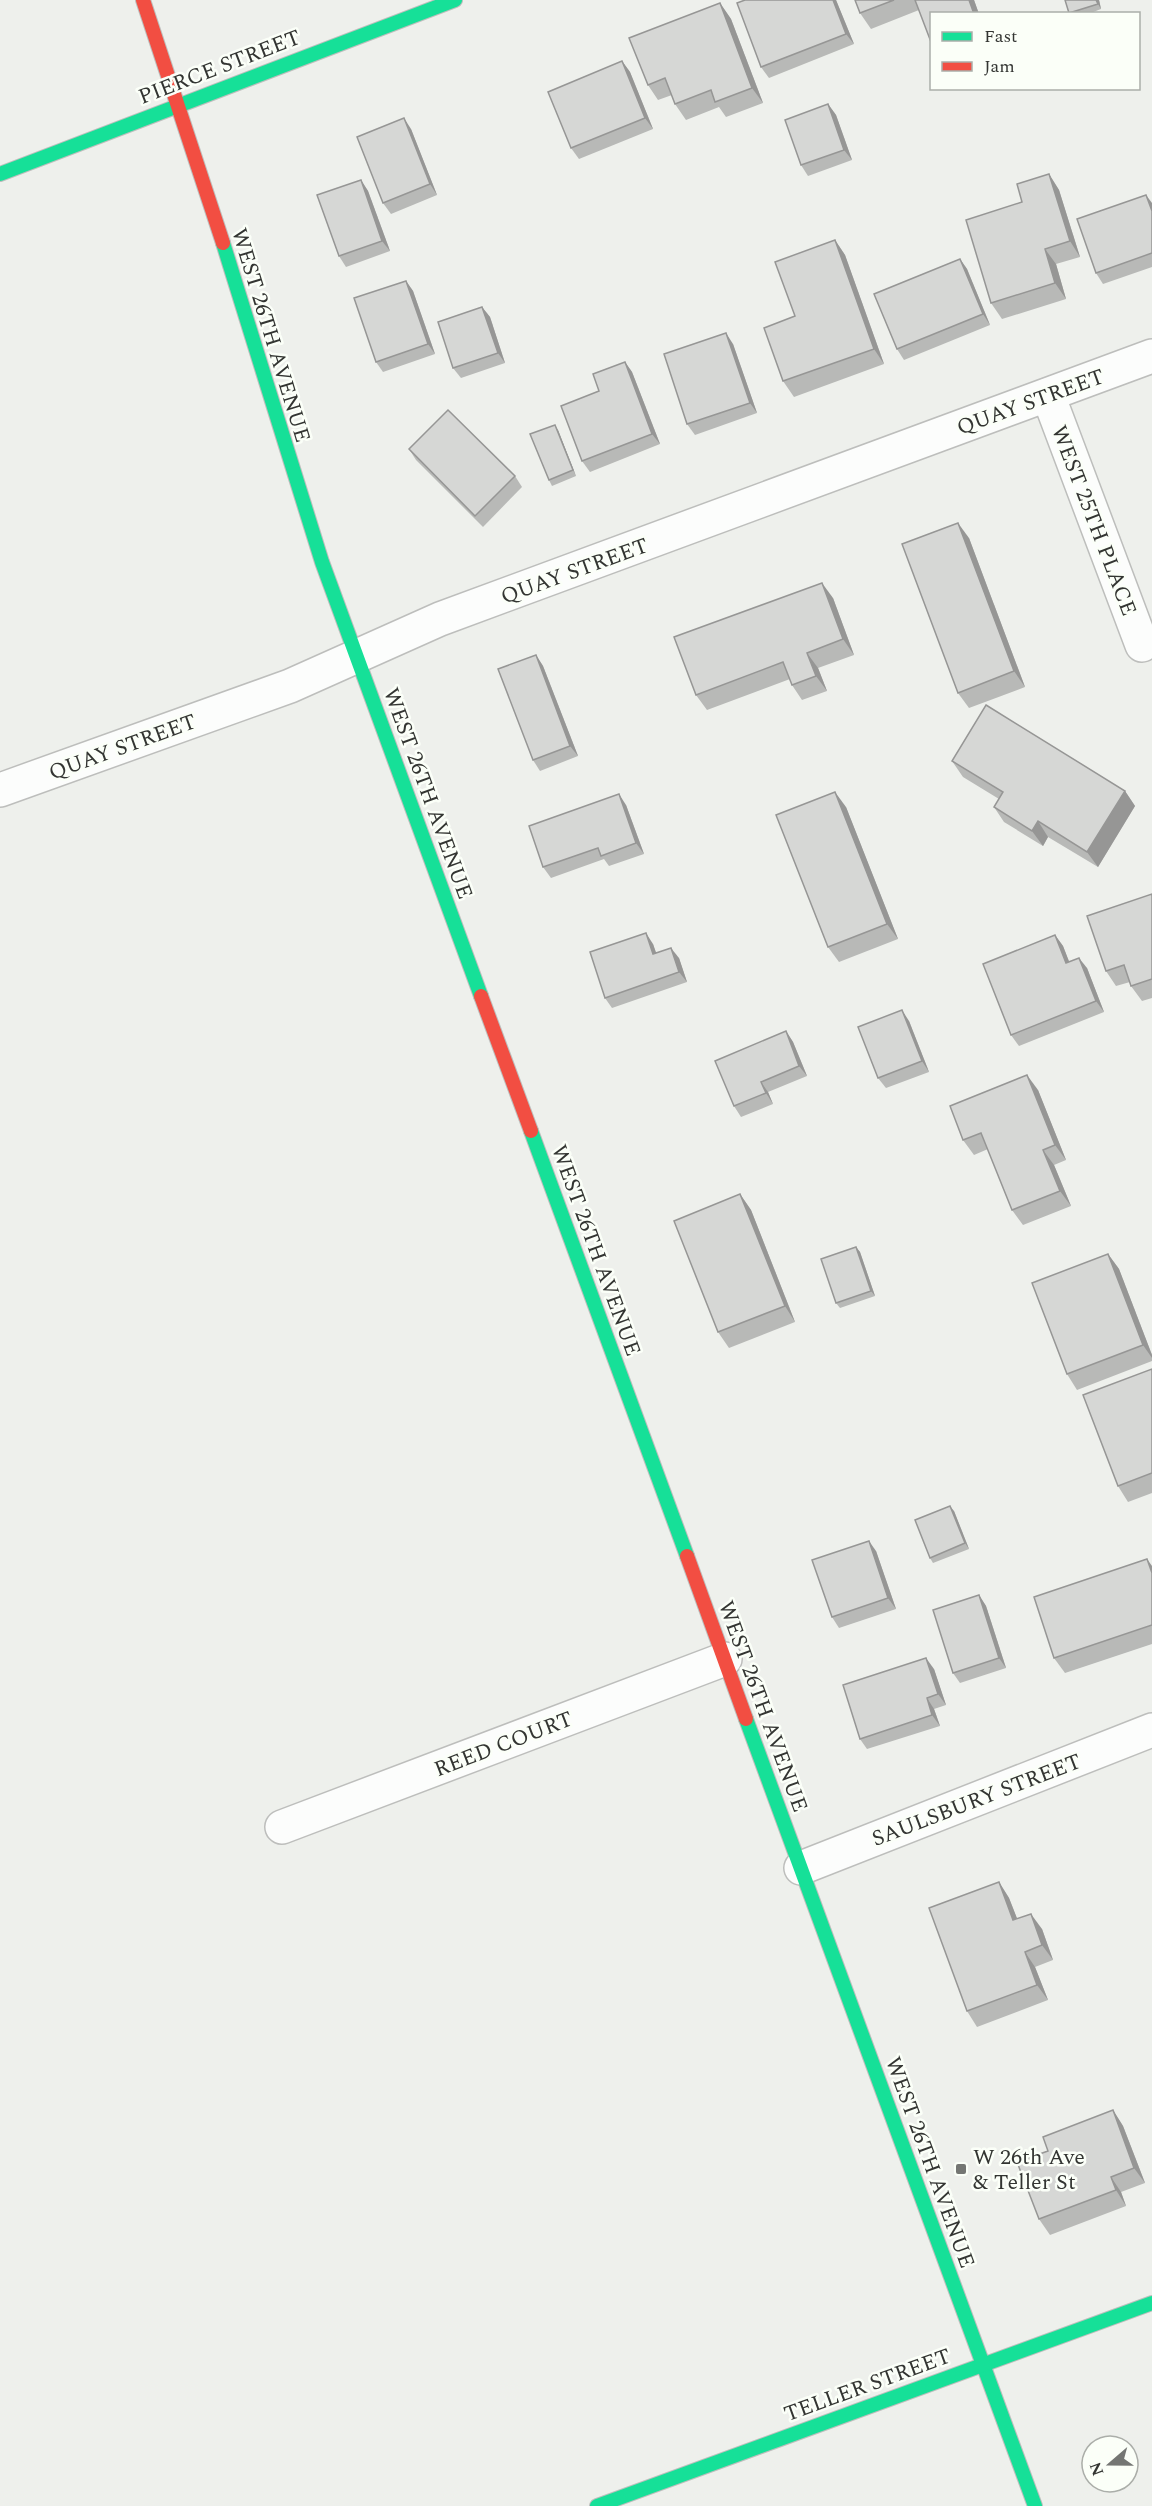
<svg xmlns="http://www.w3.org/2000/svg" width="1152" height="2506" viewBox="0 0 1152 2506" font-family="Spectral,serif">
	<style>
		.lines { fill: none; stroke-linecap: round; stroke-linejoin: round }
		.street-casing { stroke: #bdbebc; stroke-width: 36 }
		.fast-casing { stroke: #bdbebc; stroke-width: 16 }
		.jam-casing { stroke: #bdbebc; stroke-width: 16 }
		.street { stroke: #fcfdfc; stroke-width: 33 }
		.fast { stroke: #16e098; stroke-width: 14 }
		.jam { stroke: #f24e42; stroke-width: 14 }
		.wall { fill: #b8b9b7 }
		.shaded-wall { fill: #969695 }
		.building { fill: #d6d7d5; stroke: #969695; stroke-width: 1.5 }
		.poi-dot { fill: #747673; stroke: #fbfff8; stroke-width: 2 }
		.labels { text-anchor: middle; stroke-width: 5; stroke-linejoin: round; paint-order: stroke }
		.street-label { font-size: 22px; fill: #333532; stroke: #fbfff8 }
		.poi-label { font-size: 22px; fill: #333532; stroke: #fbfff8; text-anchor: start }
	</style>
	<rect width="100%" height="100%" fill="#eef0ec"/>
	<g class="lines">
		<g class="street-casing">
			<g id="street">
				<path d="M1048,395L1142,645"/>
				<path d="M0,790L290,686L440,619L1152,356"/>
				<path d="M282,1827L725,1659"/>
				<path d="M801,1868L1152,1730"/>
			</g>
		</g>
		<g class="fast-casing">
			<g id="fast">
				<path d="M0,174L455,0"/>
				<path d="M223,243L322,562L481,996"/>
				<path d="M531,1131L687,1556"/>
				<path d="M746,1719L1035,2506"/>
				<path d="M597,2506L1152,2303"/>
			</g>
		</g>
		<g class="jam-casing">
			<g id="jam">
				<path d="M143,0L223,243"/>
				<path d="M481,996L531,1131"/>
				<path d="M687,1556L746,1719"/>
			</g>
		</g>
		<use href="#street" class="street"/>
		<use href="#fast" class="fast"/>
		<use href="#jam" class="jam"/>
	</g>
	<g class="wall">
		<path d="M745,0H836L854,44L769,78L761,67Z"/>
		<path d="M855,0H974L979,14H932V43L919,10L871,29L860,13Z"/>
		<path d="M1065,0H1099L1101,9L1088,14H1069Z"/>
		<path d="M720,3L731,19L763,103L726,117L719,107L686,120L675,104L672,95L658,100L648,85Z"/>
		<path d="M622,61L630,72L653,129L579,159L571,148Z"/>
		<path d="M828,104L836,115L852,160L808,176L801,165Z"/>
		<path d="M411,129L437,195L391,214L383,203Z"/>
		<path d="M1049,174L1059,190L1080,257L1056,264L1066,299L1002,319L991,303L1022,202Z"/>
		<path d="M361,180L368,191L390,251L346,267L339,256Z"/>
		<path d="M1152,203V267L1103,284L1096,273Z"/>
		<path d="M835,240L845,255L884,364L794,397L783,381L795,316Z"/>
		<path d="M960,259L967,269L990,325L904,360L897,349Z"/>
		<path d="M406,281L413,291L435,354L383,372L376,362Z"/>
		<path d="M482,307L490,317L505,363L461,378L453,368Z"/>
		<path d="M733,344L757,413L695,435L687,424Z"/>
		<path d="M625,362L632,372L660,444L590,472L582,461L599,391Z"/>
		<path d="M558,430L576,476L552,486L549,480Z"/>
		<path d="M409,449L515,476L522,487L483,527L416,460Z"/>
		<path d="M969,538L1025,687L969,708L958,693Z"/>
		<path d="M833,598L854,655L818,668L827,691L802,700L792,685L790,679L707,710L696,695Z"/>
		<path d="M536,655L543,666L578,756L540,771L533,760Z"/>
		<path d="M952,761L1125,791L1135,806L1098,867L1048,837L1043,846L1004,822L994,807L999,799L963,777Z"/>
		<path d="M626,805L644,854L609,866L604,859L551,878L543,867Z"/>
		<path d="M846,807L898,939L839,962L828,947Z"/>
		<path d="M1152,894V998L1142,1001L1131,986L1130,982L1116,986L1106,971Z"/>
		<path d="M1055,935L1063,946L1069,962L1087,968L1104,1012L1019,1046L1011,1035Z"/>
		<path d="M653,944L656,953L679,958L687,982L612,1008L605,998Z"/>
		<path d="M909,1021L929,1072L886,1088L878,1078Z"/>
		<path d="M786,1031L793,1042L807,1076L768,1092L773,1104L741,1117L734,1106Z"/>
		<path d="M1038,1090L1066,1160L1054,1165L1071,1206L1023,1225L1012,1210L988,1149L974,1155L963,1140Z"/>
		<path d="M740,1194L751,1210L795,1322L729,1348L718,1332Z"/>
		<path d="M856,1247L860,1252L875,1296L840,1308L836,1303Z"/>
		<path d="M1108,1254L1119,1269L1152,1355V1361L1077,1390L1067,1374Z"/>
		<path d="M1152,1369V1493L1128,1502L1118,1486Z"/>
		<path d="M954,1511L969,1549L933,1563L930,1558Z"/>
		<path d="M876,1551L896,1609L839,1628L832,1617Z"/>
		<path d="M1152,1566V1644L1065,1673L1054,1658Z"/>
		<path d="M979,1595L986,1606L1006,1668L960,1683L953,1673Z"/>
		<path d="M934,1669L946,1705L934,1709L940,1726L867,1749L860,1739Z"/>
		<path d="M999,1882L1009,1898L1017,1919L1042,1929L1053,1960L1035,1967L1048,2000L977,2027L967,2011Z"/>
		<path d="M1113,2110L1123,2126L1145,2183L1121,2192L1126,2206L1050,2235L1039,2219L1048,2151Z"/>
	</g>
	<g class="shaded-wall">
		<path d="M833,0H836L854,44L846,34Z"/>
		<path d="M969,0H974L979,14H974Z"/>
		<path d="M1096,0H1099L1101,9L1098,4Z"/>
		<path d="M720,3L731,19L763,103L752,88Z"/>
		<path d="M622,61L630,72L653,129L645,118Z"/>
		<path d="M828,104L836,115L852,160L844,150Z"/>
		<path d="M404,118L411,129L437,195L430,184Z"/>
		<path d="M1049,174L1059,190L1080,257L1070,241Z"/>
		<path d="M361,180L368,191L390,251L382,241Z"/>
		<path d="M1146,195L1152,203V211Z"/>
		<path d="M835,240L845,255L884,364L874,349Z"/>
		<path d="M1045,249L1056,264L1066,299L1055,283Z"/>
		<path d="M960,259L967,269L990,325L983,314Z"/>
		<path d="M406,281L413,291L435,354L428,344Z"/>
		<path d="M482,307L490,317L505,363L498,353Z"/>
		<path d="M726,333L733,344L757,413L750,403Z"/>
		<path d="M625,362L632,372L660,444L652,434Z"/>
		<path d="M555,425L558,430L576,476L573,470Z"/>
		<path d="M958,523L969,538L1025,687L1014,671Z"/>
		<path d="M822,583L833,598L854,655L843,639Z"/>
		<path d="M807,653L818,668L827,691L816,676Z"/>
		<path d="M536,655L543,666L578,756L570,746Z"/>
		<path d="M1125,791L1135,806L1098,867L1087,852Z"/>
		<path d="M835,792L846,807L898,939L887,924Z"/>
		<path d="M619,794L626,805L644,854L636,843Z"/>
		<path d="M1038,821L1048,837L1043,846L1032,831Z"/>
		<path d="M646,933L653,944L660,964L653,954Z"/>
		<path d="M1055,935L1063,946L1074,974L1066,963Z"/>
		<path d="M671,948L679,958L687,982L679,972Z"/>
		<path d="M1079,958L1087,968L1104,1012L1096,1001Z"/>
		<path d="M902,1010L909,1021L929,1072L922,1061Z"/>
		<path d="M786,1031L793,1042L807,1076L799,1066Z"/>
		<path d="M1027,1075L1038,1090L1066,1160L1055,1145Z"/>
		<path d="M761,1082L768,1092L773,1104L766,1093Z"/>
		<path d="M1043,1150L1054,1165L1071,1206L1060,1191Z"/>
		<path d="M740,1194L751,1210L795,1322L785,1306Z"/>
		<path d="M856,1247L860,1252L875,1296L871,1291Z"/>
		<path d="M1108,1254L1119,1269L1152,1355V1358L1143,1345Z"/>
		<path d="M950,1506L954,1511L969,1549L965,1543Z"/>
		<path d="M869,1541L876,1551L896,1609L888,1598Z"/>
		<path d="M1147,1559L1152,1566V1573Z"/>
		<path d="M979,1595L986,1606L1006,1668L999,1658Z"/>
		<path d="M926,1658L934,1669L946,1705L938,1694Z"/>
		<path d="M927,1698L934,1709L940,1726L932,1715Z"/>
		<path d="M999,1882L1009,1898L1024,1936L1013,1920Z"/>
		<path d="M1031,1914L1042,1929L1053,1960L1042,1945Z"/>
		<path d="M1025,1952L1035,1967L1048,2000L1037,1985Z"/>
		<path d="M1113,2110L1123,2126L1145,2183L1134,2168Z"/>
		<path d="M1111,2177L1121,2192L1126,2206L1116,2190Z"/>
	</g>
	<g class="building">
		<path d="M745,0H833L846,34L761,67L737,3Z"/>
		<path d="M855,0H894L860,13Z"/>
		<path d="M915,0H969L974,14H932L931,42Z"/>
		<path d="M1065,0H1096L1098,4L1069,13Z"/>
		<path d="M720,3L752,88L715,102L711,90L675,104L665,78L648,85L629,38Z"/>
		<path d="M622,61L645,118L571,148L548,92Z"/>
		<path d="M828,104L844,150L801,165L785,120Z"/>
		<path d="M404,118L430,184L383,203L357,137Z"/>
		<path d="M1049,174L1070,241L1045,249L1055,283L991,303L966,220L1022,202L1017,184Z"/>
		<path d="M361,180L382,241L339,256L317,195Z"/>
		<path d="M1146,195L1152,211V253L1096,273L1077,219Z"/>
		<path d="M835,240L874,349L783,381L764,328L795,316L775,262Z"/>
		<path d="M960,259L983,314L897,349L874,294Z"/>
		<path d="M406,281L428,344L376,362L354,298Z"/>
		<path d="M482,307L498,353L453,368L438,322Z"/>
		<path d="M726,333L750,403L687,424L664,354Z"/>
		<path d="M625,362L652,434L582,461L561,406L599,391L593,374Z"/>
		<path d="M448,410L515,476L475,516L409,449Z"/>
		<path d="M555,425L573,470L549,480L530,434Z"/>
		<path d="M958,523L1014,671L958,693L902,544Z"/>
		<path d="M822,583L843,639L807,653L816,676L792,685L783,662L696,695L674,637Z"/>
		<path d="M536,655L570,746L533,760L498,669Z"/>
		<path d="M986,705L1125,791L1087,852L1038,821L1032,831L994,807L1003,792L952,761Z"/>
		<path d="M835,792L887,924L828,947L776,815Z"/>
		<path d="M619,794L636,843L601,856L598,848L543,867L529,826Z"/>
		<path d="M1152,894V979L1131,986L1124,965L1106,971L1087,916Z"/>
		<path d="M646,933L653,954L671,948L679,972L605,998L590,952Z"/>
		<path d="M1055,935L1066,963L1079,958L1096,1001L1011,1035L983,964Z"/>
		<path d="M902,1010L922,1061L878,1078L858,1027Z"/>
		<path d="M786,1031L799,1066L761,1082L766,1093L734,1106L715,1061Z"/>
		<path d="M1027,1075L1055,1145L1043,1150L1060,1191L1012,1210L981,1133L963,1140L950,1106Z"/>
		<path d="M740,1194L785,1306L718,1332L674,1221Z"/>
		<path d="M856,1247L871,1291L836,1303L821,1259Z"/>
		<path d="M1108,1254L1143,1345L1067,1374L1032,1283Z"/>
		<path d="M1152,1369V1473L1118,1486L1083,1395Z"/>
		<path d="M950,1506L965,1543L930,1558L915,1520Z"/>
		<path d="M869,1541L888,1598L832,1617L812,1560Z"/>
		<path d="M1147,1559L1152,1573V1625L1054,1658L1034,1597Z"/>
		<path d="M979,1595L999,1658L953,1673L933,1610Z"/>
		<path d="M926,1658L938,1694L927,1698L932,1715L860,1739L843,1685Z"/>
		<path d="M999,1882L1013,1920L1031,1914L1042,1945L1025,1952L1037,1985L967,2011L929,1908Z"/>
		<path d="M1113,2110L1134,2168L1111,2177L1116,2190L1039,2219L1017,2162L1048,2151L1043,2137Z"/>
	</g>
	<rect class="poi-dot" x="955" y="2163" width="12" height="12" rx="3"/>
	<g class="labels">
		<g class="street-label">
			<text transform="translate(219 66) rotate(-21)" y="8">PIERCE STREET</text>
			<text transform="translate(272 335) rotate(73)" y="8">WEST 26TH AVENUE</text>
			<text transform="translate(1030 401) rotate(-20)" y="8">QUAY STREET</text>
			<text transform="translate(1095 520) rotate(69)" y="8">WEST 25TH PLACE</text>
			<text transform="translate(574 570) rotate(-20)" y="8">QUAY STREET</text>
			<text transform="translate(122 746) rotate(-20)" y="8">QUAY STREET</text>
			<text transform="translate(429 793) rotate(70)" y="8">WEST 26TH AVENUE</text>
			<text transform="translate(597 1250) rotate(70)" y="8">WEST 26TH AVENUE</text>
			<text transform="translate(764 1706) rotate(70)" y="8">WEST 26TH AVENUE</text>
			<text transform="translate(503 1743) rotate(-21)" y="8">REED COURT</text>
			<text transform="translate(976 1799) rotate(-21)" y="8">SAULSBURY STREET</text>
			<text transform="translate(931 2162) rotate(70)" y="8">WEST 26TH AVENUE</text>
			<text transform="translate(867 2384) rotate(-20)" y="8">TELLER STREET</text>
		</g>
		<g class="poi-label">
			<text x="973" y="2164">W 26th Ave<tspan x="973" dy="25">&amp; Teller St</tspan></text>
		</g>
	</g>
	<rect x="930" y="12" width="210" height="78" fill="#fbfff8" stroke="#abaea9" stroke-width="1.5"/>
	<rect x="942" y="32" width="30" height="9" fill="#16e098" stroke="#abaea9" stroke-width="1.5"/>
	<text x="984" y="42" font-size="18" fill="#333532">Fast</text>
	<rect x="942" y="62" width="30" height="9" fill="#f24e42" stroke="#abaea9" stroke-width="1.5"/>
	<text x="984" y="72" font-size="18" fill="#333532">Jam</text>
	<g transform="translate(1110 2464) rotate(250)"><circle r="28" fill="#fbfff8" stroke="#abaea9" stroke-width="1.5"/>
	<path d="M0-4.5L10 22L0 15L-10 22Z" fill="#747673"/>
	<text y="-9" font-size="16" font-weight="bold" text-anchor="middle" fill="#333532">N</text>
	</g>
</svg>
